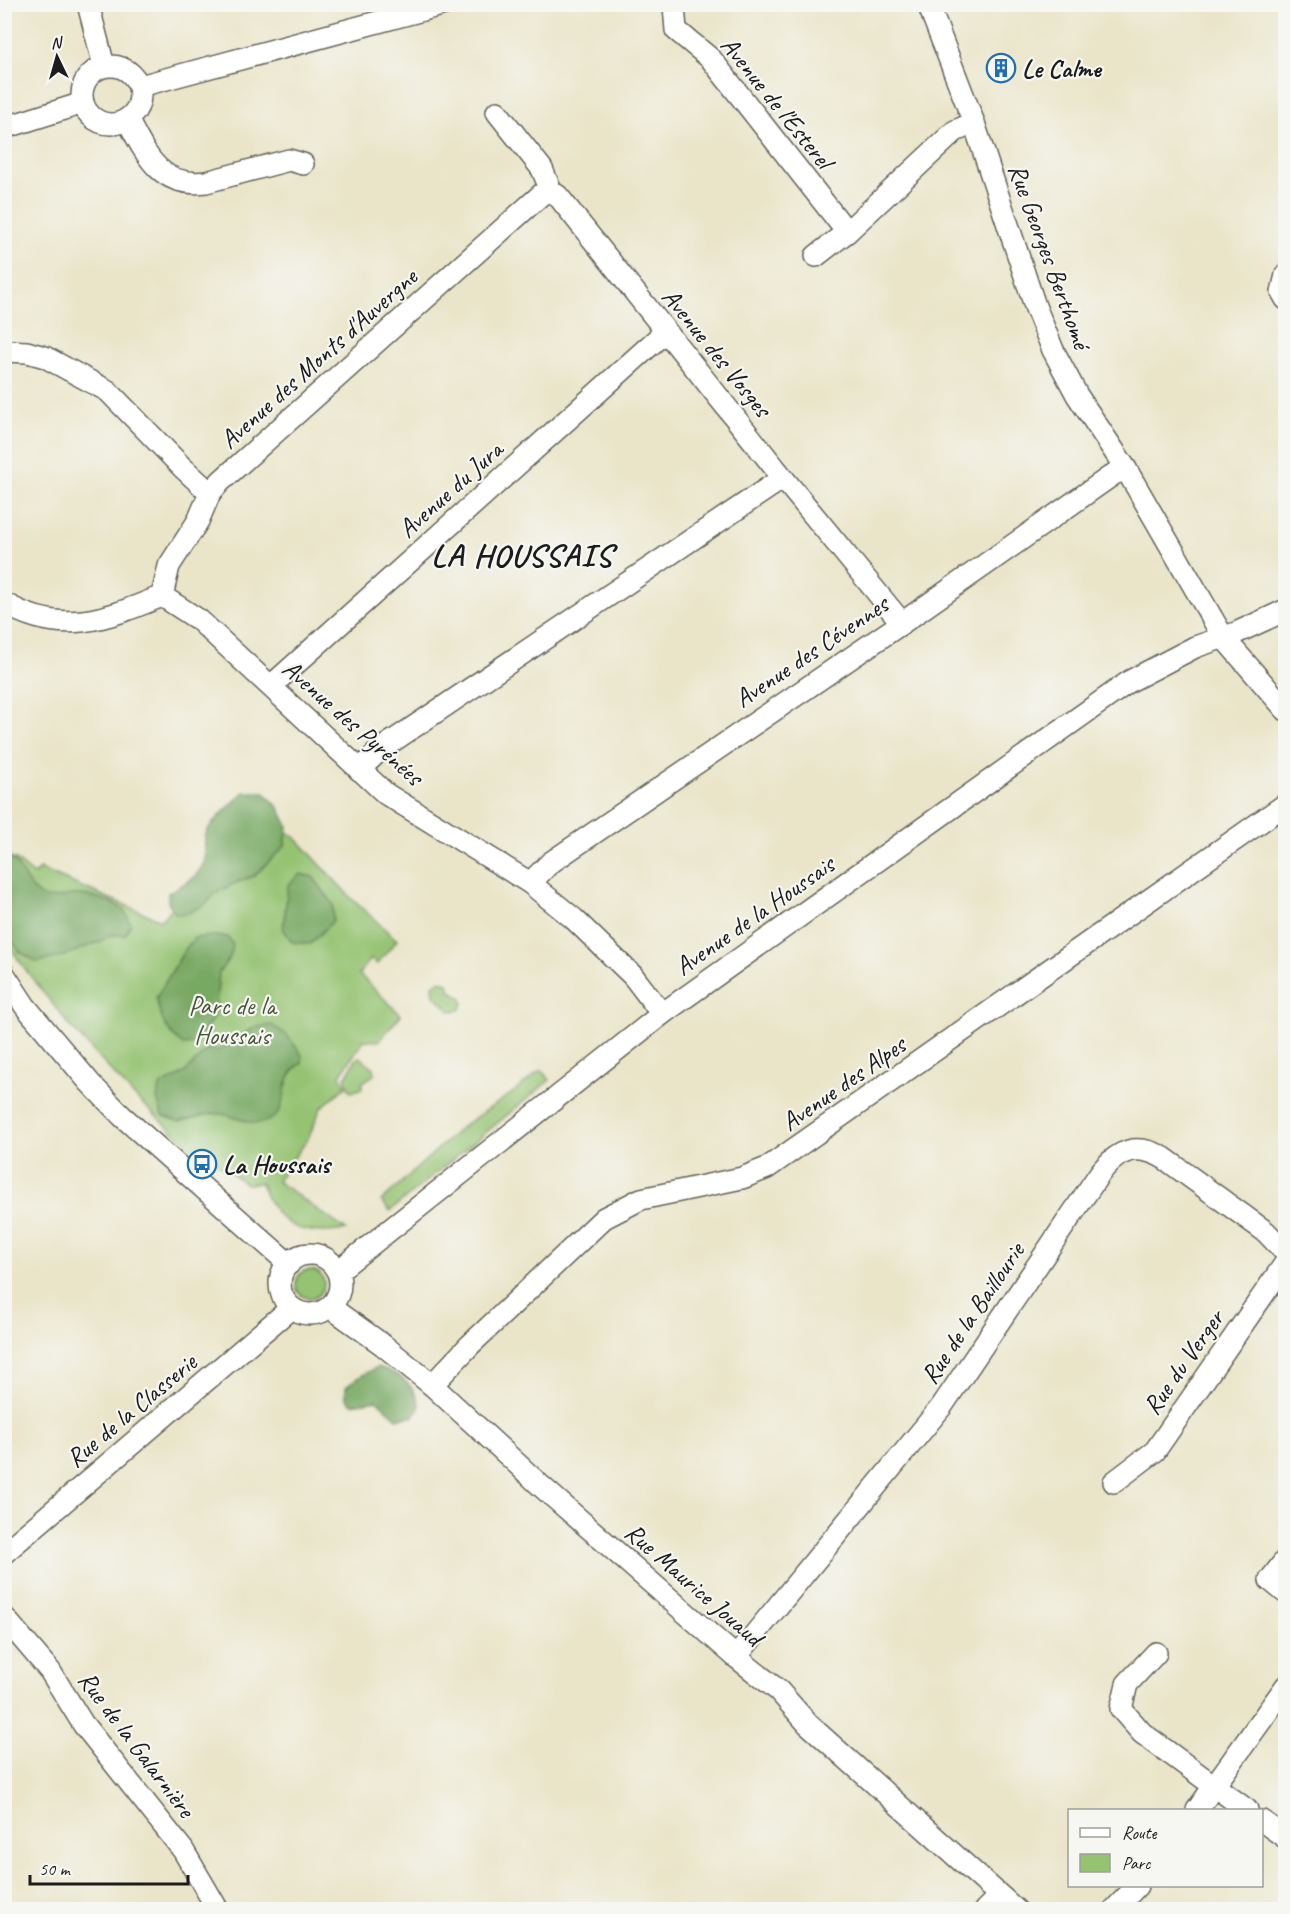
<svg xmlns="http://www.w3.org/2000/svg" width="1290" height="1914" viewBox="0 0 1290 1914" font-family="Caveat,sans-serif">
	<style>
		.green { fill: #95c372; stroke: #587047; stroke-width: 1.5 }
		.forest { fill: #78a964; stroke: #4a6240; stroke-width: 1.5 }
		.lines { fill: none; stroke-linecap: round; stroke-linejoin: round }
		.street-casing { stroke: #646259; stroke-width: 24 }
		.street { stroke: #fff; stroke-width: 21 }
		.labels { text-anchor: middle; stroke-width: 4.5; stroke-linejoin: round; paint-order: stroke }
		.poi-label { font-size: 26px; font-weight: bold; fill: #1c1c1c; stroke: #f6f6f2; text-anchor: start }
		.street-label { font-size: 26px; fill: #1c1c1c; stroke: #f6f6f2 }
		.park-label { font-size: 26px; fill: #46563a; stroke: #f6f6f2 }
		.district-label { font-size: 32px; font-weight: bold; letter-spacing: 1.5px; fill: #1c1c1c; stroke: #f6f6f2 }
	</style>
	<rect width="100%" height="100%" fill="#f6f6f2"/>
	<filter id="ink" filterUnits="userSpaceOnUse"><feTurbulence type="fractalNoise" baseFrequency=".0167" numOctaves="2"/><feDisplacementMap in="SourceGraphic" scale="12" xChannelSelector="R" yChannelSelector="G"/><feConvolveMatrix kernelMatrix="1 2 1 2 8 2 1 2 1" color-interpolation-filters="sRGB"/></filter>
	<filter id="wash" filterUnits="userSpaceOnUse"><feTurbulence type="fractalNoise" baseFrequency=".008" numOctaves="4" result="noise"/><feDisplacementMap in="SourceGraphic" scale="24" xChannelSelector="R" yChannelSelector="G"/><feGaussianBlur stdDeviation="1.35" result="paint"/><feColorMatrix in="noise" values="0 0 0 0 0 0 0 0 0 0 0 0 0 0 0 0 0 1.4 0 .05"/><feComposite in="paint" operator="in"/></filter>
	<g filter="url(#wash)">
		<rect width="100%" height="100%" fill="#eae5c9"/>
		<g class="green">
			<path d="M254,806L295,837L353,900L397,940L377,964L371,959L359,974L401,1015L379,1041L364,1040L340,1075L346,1086L321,1108L308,1139L277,1181L346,1230C302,1237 276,1227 261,1183L246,1184L213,1160L198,1154L132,1094L70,1026L25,969L5,940L4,868L15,859L34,875L39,869L161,920L200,877Z"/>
			<path d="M440,980L448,983L451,991L462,998L463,1004L460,1010L450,1011L434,995L433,985Z"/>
			<path d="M360,1057L374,1068L375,1074L362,1083V1088L352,1092L350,1091L345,1078L356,1059Z"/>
			<path d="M541,1070L550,1080L390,1211L381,1201L464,1125L511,1094Z"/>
			<circle cx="310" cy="1284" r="14"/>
		</g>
		<g class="forest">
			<path d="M244,792H264L279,808L288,826L285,846L254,876L233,884L215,894L206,904L188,913L176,914L168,902V893C182,885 202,876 205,858C206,850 203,842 206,834C211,821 233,804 244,792Z"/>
			<path d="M5,853C22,862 25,891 45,898C53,900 64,896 72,895C86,893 115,901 124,911C127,915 129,920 131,924L125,935H110L101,941L61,957L37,962L20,952L5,931Z"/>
			<path d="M300,874L313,877L333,904V921L310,944L292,942L283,929L288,885Z"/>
			<path d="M211,936L228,937L233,945L230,958L219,972L215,1016L194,1044L183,1045C165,1030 161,1020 156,998L184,951L194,938Z"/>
			<path d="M272,1025L287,1035L302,1055V1063C278,1078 290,1106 273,1118C255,1130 239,1116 220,1114C206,1112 193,1120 180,1121C174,1121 167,1117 162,1115L157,1098L161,1084C183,1078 192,1066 207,1049L220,1050L255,1027Z"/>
			<path d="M377,1367C397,1371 415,1385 420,1406L413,1417L397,1418L377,1400L352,1404L346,1398V1387L357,1378Z"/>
		</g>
	</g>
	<g filter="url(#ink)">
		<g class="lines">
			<g class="street-casing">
				<g id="street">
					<path d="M88,4L104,66"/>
					<path d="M928,4L974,123L1035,306L1053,350L1077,395L1126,469L1223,637L1286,710"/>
					<path d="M674,6L676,30L711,59L847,232L955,131L974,123"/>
					<circle cx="111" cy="95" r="29"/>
					<path d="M140,86L445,4"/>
					<path d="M497,112L542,169L551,191L558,196L783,478L902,623"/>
					<path d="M127,119C146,155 160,188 206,182L289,160L303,164"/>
					<path d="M4,128L83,103"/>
					<path d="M816,256L847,232"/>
					<path d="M1286,275L1282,292L1286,299"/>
					<path d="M4,351L27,352L45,357L108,391L182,467L210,493"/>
					<path d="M162,596L169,566L198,521L210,493L221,481L542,194L551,191"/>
					<path d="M4,603C61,637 106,619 162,596L199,620L386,794L530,883L574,919L633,976L662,1014"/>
					<path d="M271,686L666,331"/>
					<path d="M359,770L381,749L783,478"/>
					<path d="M530,883L550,863L902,623L1114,474L1126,469"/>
					<path d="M4,974L25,1006L90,1083L122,1116L289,1264"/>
					<circle cx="310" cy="1284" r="30"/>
					<path d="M338,1271L662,1014L1130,681L1195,647L1236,633L1286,610"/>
					<path d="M330,1307L383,1345L432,1385L541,1486L736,1657L779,1691L808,1724L1016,1910"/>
					<path d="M432,1385L470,1345L604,1218L641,1199L742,1178L767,1168L1286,804"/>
					<path d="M1114,1482L1155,1451L1286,1262"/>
					<path d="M4,1553L291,1308"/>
					<path d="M1286,1559L1270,1580L1286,1593"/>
					<path d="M4,1617L50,1671L83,1724L183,1850L218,1910"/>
					<path d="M1156,1653L1127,1684L1121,1709L1142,1733L1247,1810"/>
					<path d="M736,1657L942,1406L1100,1173C1119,1149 1137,1143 1164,1158L1266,1232L1286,1253"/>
					<path d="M1197,1810L1286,1686"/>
					<path d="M1262,1821L1286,1838"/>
					<path d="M985,1910L999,1896"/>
					<path d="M1114,1910L1137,1886"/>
				</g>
			</g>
			<use href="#street" class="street"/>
		</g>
	</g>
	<defs>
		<g id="building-ring" transform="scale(1.5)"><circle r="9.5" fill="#f6f6f2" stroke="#1f6fb2" stroke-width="1.5"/><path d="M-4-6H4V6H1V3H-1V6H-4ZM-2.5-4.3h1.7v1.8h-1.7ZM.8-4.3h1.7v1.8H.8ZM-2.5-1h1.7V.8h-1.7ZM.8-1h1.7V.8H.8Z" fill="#1f6fb2"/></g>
		<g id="bus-ring" transform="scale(1.5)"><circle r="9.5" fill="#f6f6f2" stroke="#1f6fb2" stroke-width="1.5"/><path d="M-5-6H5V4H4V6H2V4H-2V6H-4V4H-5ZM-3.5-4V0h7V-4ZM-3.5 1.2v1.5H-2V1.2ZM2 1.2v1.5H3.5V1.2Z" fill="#1f6fb2"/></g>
	</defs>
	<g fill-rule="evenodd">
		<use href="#building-ring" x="1001" y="68"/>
		<use href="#bus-ring" x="202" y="1164"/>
	</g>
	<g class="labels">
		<g class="poi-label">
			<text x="1022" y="77">Le Calme</text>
			<text x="223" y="1173">La Houssais</text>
		</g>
		<g class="street-label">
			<text transform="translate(777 102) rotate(51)" y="9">Avenue de l'Esterel</text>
			<text transform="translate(1050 256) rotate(70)" y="9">Rue Georges Berthomé</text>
			<text transform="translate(717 352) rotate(51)" y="9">Avenue des Vosges</text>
			<text transform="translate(318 358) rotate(-42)" y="9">Avenue des Monts d'Auvergne</text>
			<text transform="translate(450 489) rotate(-42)" y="9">Avenue du Jura</text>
			<text transform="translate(811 651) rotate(-34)" y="9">Avenue des Cévennes</text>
			<text transform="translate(353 722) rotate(41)" y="9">Avenue des Pyrénées</text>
			<text transform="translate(754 915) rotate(-35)" y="9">Avenue de la Houssais</text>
			<text transform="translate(843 1083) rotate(-35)" y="9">Avenue des Alpes</text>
			<text transform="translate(972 1313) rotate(-56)" y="9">Rue de la Baillourie</text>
			<text transform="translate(1183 1362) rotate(-55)" y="9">Rue du Verger</text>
			<text transform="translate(131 1410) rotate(-40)" y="9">Rue de la Classerie</text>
			<text transform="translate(694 1584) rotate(41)" y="9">Rue Maurice Jouaud</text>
			<text transform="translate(137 1744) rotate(53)" y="9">Rue de la Galarnière</text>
		</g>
		<g class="park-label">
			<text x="232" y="1014">Parc de la<tspan x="232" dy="30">Houssais</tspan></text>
		</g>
		<g class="district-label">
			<text x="522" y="566">LA HOUSSAIS</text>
		</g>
	</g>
	<rect width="1290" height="1914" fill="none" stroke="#f6f6f2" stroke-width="24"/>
	<rect x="1068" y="1809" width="195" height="78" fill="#f6f6f2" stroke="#9f9f9c" stroke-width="1.5"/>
	<rect x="1080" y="1828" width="30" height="9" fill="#ffffff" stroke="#9f9f9c" stroke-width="1.5"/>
	<text x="1122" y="1839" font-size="18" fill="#1c1c1c">Route</text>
	<rect x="1080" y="1854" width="30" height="18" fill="#95c372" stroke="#9f9f9c" stroke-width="1.5"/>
	<text x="1122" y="1869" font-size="18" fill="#1c1c1c">Parc</text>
	<g transform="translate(57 57) rotate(355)" stroke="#f6f6f2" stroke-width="4.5" paint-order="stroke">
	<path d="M0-4.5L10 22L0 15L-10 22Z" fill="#1c1c1c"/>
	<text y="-9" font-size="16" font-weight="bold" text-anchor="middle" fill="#1c1c1c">N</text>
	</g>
	<path d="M30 1875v9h158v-9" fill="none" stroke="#1c1c1c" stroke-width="3"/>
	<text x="39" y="1875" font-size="18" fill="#1c1c1c" stroke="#f6f6f2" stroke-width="4.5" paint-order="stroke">50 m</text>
</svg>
